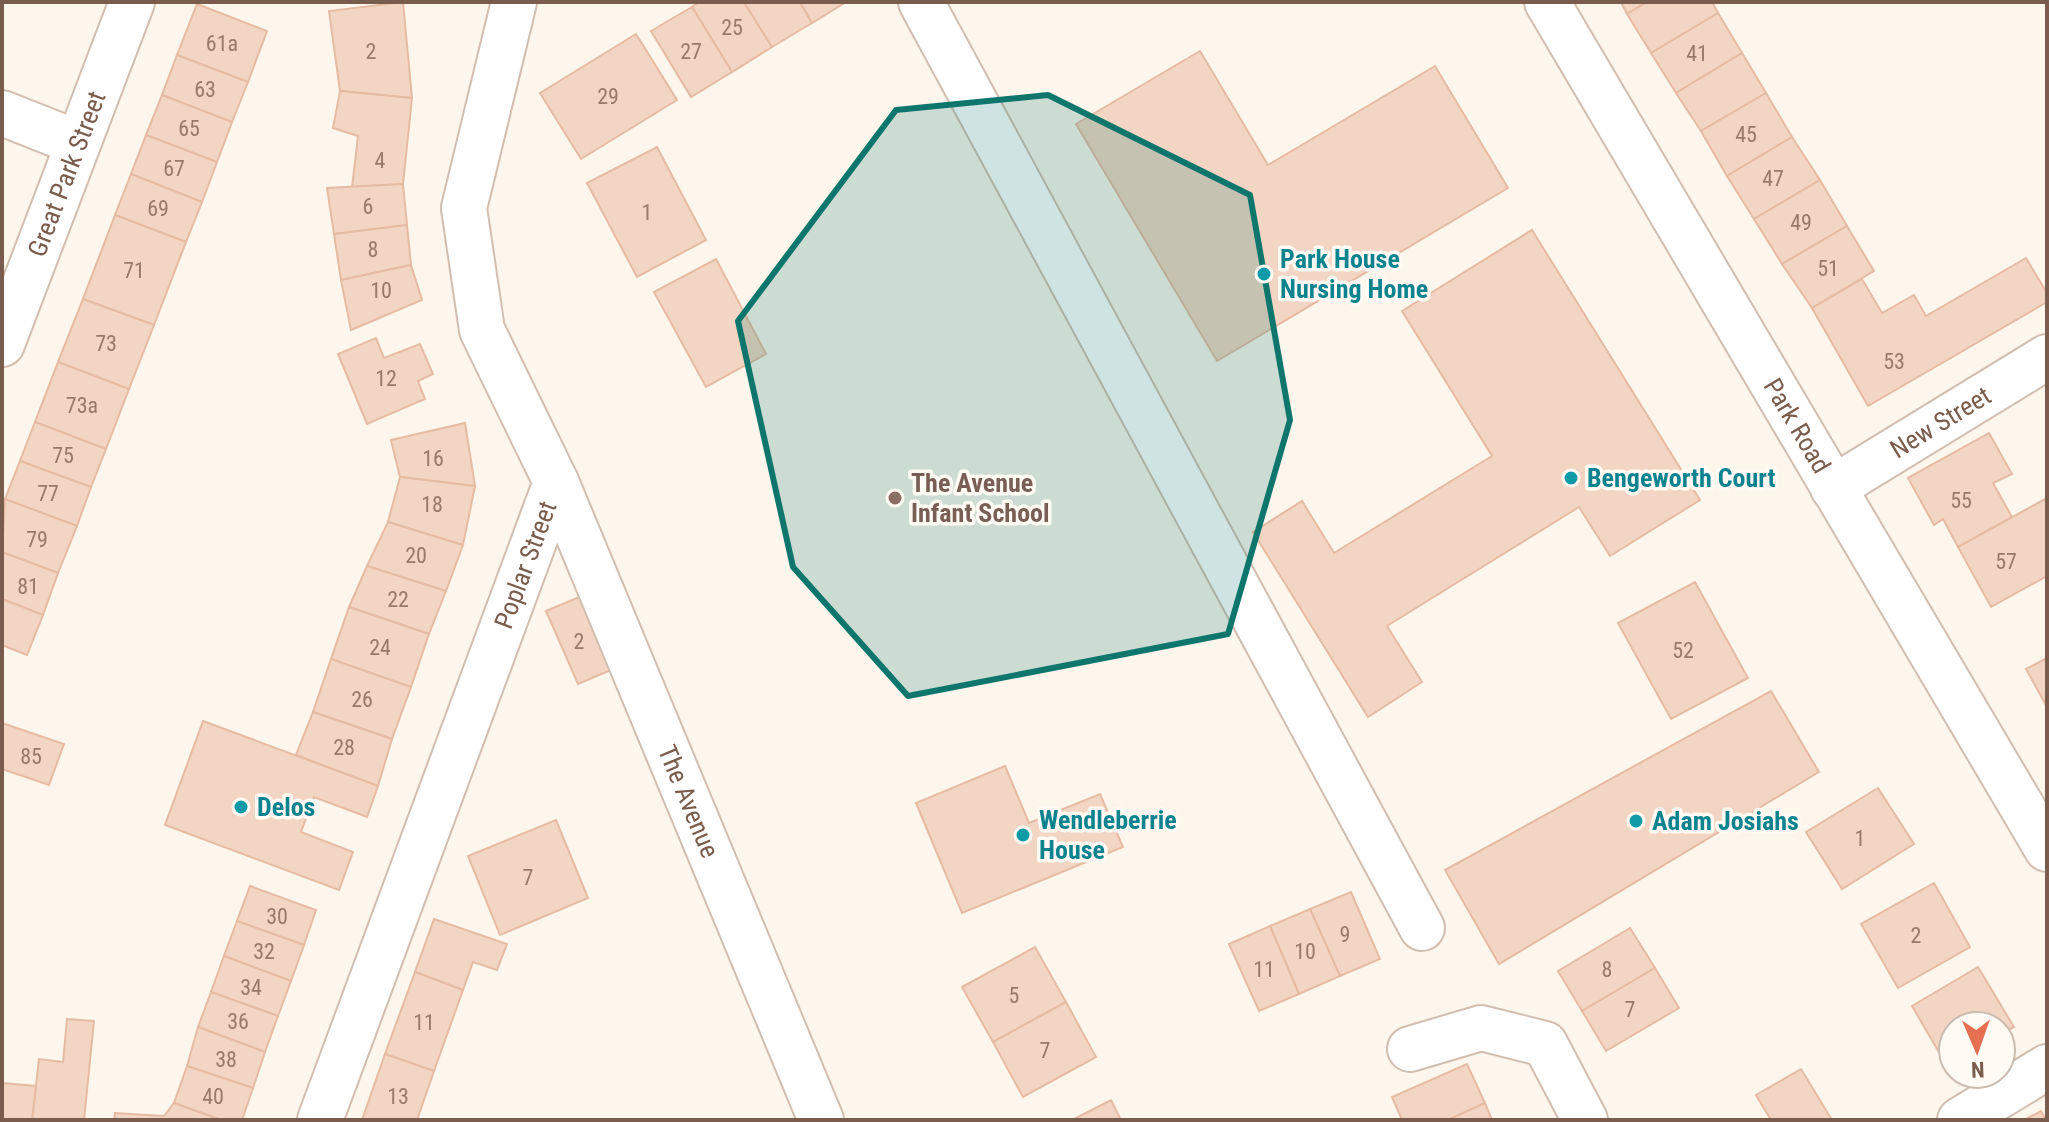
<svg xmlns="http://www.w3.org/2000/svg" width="2049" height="1122" viewBox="0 0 2049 1122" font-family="'Roboto Condensed',sans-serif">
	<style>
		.building { fill: #f3d5c3; stroke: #e6bba3; stroke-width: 2 }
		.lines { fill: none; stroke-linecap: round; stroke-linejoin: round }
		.minor-casing { stroke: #d1beb0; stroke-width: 48 }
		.minor { stroke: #fff; stroke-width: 44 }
		.marked { fill: #0f766e; fill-opacity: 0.2; stroke: #0f766e; stroke-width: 6; stroke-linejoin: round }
		.culture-dot { fill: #0f9aa8; stroke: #fffaf3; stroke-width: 3 }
		.education-dot { fill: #8d6e63; stroke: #fffaf3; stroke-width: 3 }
		.labels { text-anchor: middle; stroke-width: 7; stroke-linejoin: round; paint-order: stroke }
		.number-label { font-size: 22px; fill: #987a6a }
		.street-label { font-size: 26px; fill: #7a5c4d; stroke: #fffaf3 }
		.culture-label { font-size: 26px; font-weight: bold; fill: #0d838f; stroke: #fffaf3; text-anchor: start }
		.education-label { font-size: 26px; font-weight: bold; fill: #785e54; stroke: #fffaf3; text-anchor: start }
	</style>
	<rect width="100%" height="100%" fill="#fdf6ec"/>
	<g class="building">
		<path d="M403,2L412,98L340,91L329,11Z"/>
		<path d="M699,2H744L772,47L732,72L692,7Z"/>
		<path d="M744,2H800L812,23L772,47Z"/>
		<path d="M800,2H846L812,23Z"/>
		<path d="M1621,2H1647L1627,14Z"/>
		<path d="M1647,2H1712L1718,13L1651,53L1627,14Z"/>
		<path d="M197,4L267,31L248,82L177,55Z"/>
		<path d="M692,7L732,72L691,97L651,31Z"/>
		<path d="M1718,13L1742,53L1676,93L1651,53Z"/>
		<path d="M636,34L677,100L581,159L540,93Z"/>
		<path d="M1200,51L1268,165L1435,66L1508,188L1217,361L1076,124Z"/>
		<path d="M1742,53L1766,93L1701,131L1676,93Z"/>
		<path d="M177,55L248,82L232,122L162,95Z"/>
		<path d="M340,91L412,98L403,184L352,187L358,136L333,128Z"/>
		<path d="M1766,93L1792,137L1727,176L1701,131Z"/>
		<path d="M162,95L232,122L217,162L146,135Z"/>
		<path d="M146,135L217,162L202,202L131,174Z"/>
		<path d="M1792,137L1820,180L1754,219L1727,176Z"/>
		<path d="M657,147L706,240L637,277L587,183Z"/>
		<path d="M131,174L202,202L186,242L115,215Z"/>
		<path d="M1820,180L1847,226L1782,264L1754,219Z"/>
		<path d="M403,184L407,225L334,234L327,188Z"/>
		<path d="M115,215L186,242L154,325L83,299Z"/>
		<path d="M407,225L411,265L341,280L334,234Z"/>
		<path d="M1847,226L1874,271L1812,308L1782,264Z"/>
		<path d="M1532,230L1700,500L1610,556L1579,507L1387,626L1422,682L1368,717L1253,532L1302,501L1334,553L1492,456L1402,311Z"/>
		<path d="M2026,258L2047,293V302L1868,406L1812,308L1862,279L1882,313L1914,295L1926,316Z"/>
		<path d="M716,259L766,354L706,387L654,292Z"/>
		<path d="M411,265L422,300L351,330L341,280Z"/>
		<path d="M83,299L154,325L129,389L58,362Z"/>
		<path d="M376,338L384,358L420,344L433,374L418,381L425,399L367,424L338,354Z"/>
		<path d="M58,362L129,389L106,449L35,422Z"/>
		<path d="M35,422L106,449L91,487L20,461Z"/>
		<path d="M465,423L475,486L400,477L391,440Z"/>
		<path d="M1989,433L2012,474L1993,483L2012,517L1958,547L1943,519L1934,525L1908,478Z"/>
		<path d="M20,461L91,487L77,526L5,499Z"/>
		<path d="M400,477L475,486L463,545L388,522Z"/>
		<path d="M2047,498V576L1991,607L1958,547Z"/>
		<path d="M5,499L77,526L58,573L2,552Z"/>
		<path d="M388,522L463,545L446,591L367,566Z"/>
		<path d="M2,552L58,573L43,615L2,599Z"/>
		<path d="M367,566L446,591L429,634L349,607Z"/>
		<path d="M1695,582L1748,678L1671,719L1618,623Z"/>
		<path d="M579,597L611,670L578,684L546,611Z"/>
		<path d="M2,599L43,615L27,655L2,645Z"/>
		<path d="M349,607L429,634L411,687L331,659Z"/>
		<path d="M2047,658V707L2026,669Z"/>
		<path d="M331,659L411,687L392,739L313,712Z"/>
		<path d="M1771,691L1819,772L1499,964L1445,870Z"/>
		<path d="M313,712L392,739L378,786L296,755Z"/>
		<path d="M203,721L378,786L367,817L314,797L301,832L353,852L339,890L165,825Z"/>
		<path d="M2,723L64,744L49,785L2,769Z"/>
		<path d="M1005,766L1029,823L1100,794L1123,847L962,913L916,803Z"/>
		<path d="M1878,788L1914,844L1842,889L1806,832Z"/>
		<path d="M556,820L588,898L500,935L468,856Z"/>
		<path d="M1934,883L1970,947L1898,988L1861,924Z"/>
		<path d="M250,886L316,910L304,945L237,921Z"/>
		<path d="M1351,892L1380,959L1340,976L1310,909Z"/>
		<path d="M1310,909L1340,976L1299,994L1270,926Z"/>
		<path d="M434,919L507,944L497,970L473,962L463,990L415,972Z"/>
		<path d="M237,921L304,945L291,981L224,956Z"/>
		<path d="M1270,926L1299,994L1259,1011L1229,944Z"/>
		<path d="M1630,928L1655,968L1582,1011L1558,971Z"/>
		<path d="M1035,947L1066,1002L993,1042L962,987Z"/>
		<path d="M224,956L291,981L278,1016L211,992Z"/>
		<path d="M1978,967L2014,1027L2001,1034V1026H1953V1062L1947,1066L1912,1006Z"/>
		<path d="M1655,968L1679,1008L1606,1051L1582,1011Z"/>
		<path d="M415,972L463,990L434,1071L385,1054Z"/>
		<path d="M211,992L278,1016L265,1052L198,1027Z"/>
		<path d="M1066,1002L1096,1057L1023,1097L993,1042Z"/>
		<path d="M67,1019L94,1021L84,1120H32L39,1059L63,1062Z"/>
		<path d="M198,1027L265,1052L253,1088L187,1066Z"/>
		<path d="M385,1054L434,1071L417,1120H362Z"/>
		<path d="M1467,1064L1485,1103L1448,1120H1402L1392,1097Z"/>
		<path d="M187,1066L253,1088L242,1120H221L174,1103Z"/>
		<path d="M1801,1069L1832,1120H1771L1756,1095Z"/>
		<path d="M2,1083L36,1086L32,1120H2Z"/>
		<path d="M1111,1100L1121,1120H1072Z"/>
		<path d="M174,1103L221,1120H114L115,1113L164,1116Z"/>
		<path d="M1485,1103L1492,1120H1448Z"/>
		<path d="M2041,1111L2046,1120H2024Z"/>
	</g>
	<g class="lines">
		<g class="minor-casing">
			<g id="minor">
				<path id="s1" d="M514,2L464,208L482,330L556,482L821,1120"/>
				<path d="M921,2L1422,928"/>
				<path id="s2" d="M1547,2L2047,849"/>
				<path d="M2,113L78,143"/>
				<path id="s3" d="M2,344L132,2"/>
				<path id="s4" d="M1833,488L2047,357"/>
				<path d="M1410,1049L1481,1028L1545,1044L1585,1120"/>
				<path id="s5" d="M320,1120L556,482"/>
				<path d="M1960,1120L2047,1067"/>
			</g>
		</g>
		<use href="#minor" class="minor"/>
	</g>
	<path class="marked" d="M1048,95L1250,195L1290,420L1228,634L908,696L793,567L738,321L896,110Z"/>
	<g class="culture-dot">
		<circle cx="1264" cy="274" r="8"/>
		<circle cx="1571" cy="478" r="8"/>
		<circle cx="241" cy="807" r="8"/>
		<circle cx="1636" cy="821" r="8"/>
		<circle cx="1023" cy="835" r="8"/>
	</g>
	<circle class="education-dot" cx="895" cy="498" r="8"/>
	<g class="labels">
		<g class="number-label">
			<text x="732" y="35">25</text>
			<text x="222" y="51">61a</text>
			<text x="371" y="59">2</text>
			<text x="691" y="59">27</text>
			<text x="1697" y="61">41</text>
			<text x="205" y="97">63</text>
			<text x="608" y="104">29</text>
			<text x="189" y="136">65</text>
			<text x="1746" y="142">45</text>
			<text x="380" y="168">4</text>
			<text x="174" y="176">67</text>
			<text x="1773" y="186">47</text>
			<text x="368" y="214">6</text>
			<text x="158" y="216">69</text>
			<text x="647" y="220">1</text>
			<text x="1801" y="230">49</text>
			<text x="373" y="257">8</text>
			<text x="1828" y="276">51</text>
			<text x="134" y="278">71</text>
			<text x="381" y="298">10</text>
			<text x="106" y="351">73</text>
			<text x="1894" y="369">53</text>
			<text x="386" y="386">12</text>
			<text x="82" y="413">73a</text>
			<text x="63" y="463">75</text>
			<text x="433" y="466">16</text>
			<text x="48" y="501">77</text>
			<text x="1961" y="508">55</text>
			<text x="432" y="512">18</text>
			<text x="37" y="547">79</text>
			<text x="416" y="563">20</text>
			<text x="2006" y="569">57</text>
			<text x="28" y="594">81</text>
			<text x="398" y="607">22</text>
			<text x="579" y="649">2</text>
			<text x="380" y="655">24</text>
			<text x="1683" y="658">52</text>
			<text x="362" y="707">26</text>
			<text x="344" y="755">28</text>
			<text x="31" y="764">85</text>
			<text x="1860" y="846">1</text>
			<text x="528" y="885">7</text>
			<text x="277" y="924">30</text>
			<text x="1345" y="942">9</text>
			<text x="1916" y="943">2</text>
			<text x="264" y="959">32</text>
			<text x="1305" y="959">10</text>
			<text x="1264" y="977">11</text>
			<text x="1607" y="977">8</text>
			<text x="251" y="995">34</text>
			<text x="1014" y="1003">5</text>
			<text x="1630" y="1017">7</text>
			<text x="238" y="1029">36</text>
			<text x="424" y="1030">11</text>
			<text x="1045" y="1058">7</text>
			<text x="226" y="1067">38</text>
			<text x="213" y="1104">40</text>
			<text x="398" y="1104">13</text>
		</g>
		<g class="street-label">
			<text dy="9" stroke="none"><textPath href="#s3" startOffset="182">Great Park Street</textPath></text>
			<text dy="9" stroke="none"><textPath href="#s4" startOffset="126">New Street</textPath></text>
			<text dy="9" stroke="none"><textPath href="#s2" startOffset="492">Park Road</textPath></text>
			<text dy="9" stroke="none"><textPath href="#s5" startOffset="592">Poplar Street</textPath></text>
			<text dy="9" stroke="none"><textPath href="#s1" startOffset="850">The Avenue</textPath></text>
		</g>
		<g class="culture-label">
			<text x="1280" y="268">Park House<tspan x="1280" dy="30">Nursing Home</tspan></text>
			<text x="1587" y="487">Bengeworth Court</text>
			<text x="257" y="816">Delos</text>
			<text x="1039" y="829">Wendleberrie<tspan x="1039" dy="30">House</tspan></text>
			<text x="1652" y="830">Adam Josiahs</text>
		</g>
		<g class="education-label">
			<text x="911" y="492">The Avenue<tspan x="911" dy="30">Infant School</tspan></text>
		</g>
	</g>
	<rect width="2049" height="1122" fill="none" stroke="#7a5c4d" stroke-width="8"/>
	<g transform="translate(1977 1050) rotate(178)"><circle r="38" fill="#fffaf3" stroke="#cabbb1" stroke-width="2"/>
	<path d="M0-6L14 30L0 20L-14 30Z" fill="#e76f51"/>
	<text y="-12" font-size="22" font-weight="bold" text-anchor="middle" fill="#7a5c4d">N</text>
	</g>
</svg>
